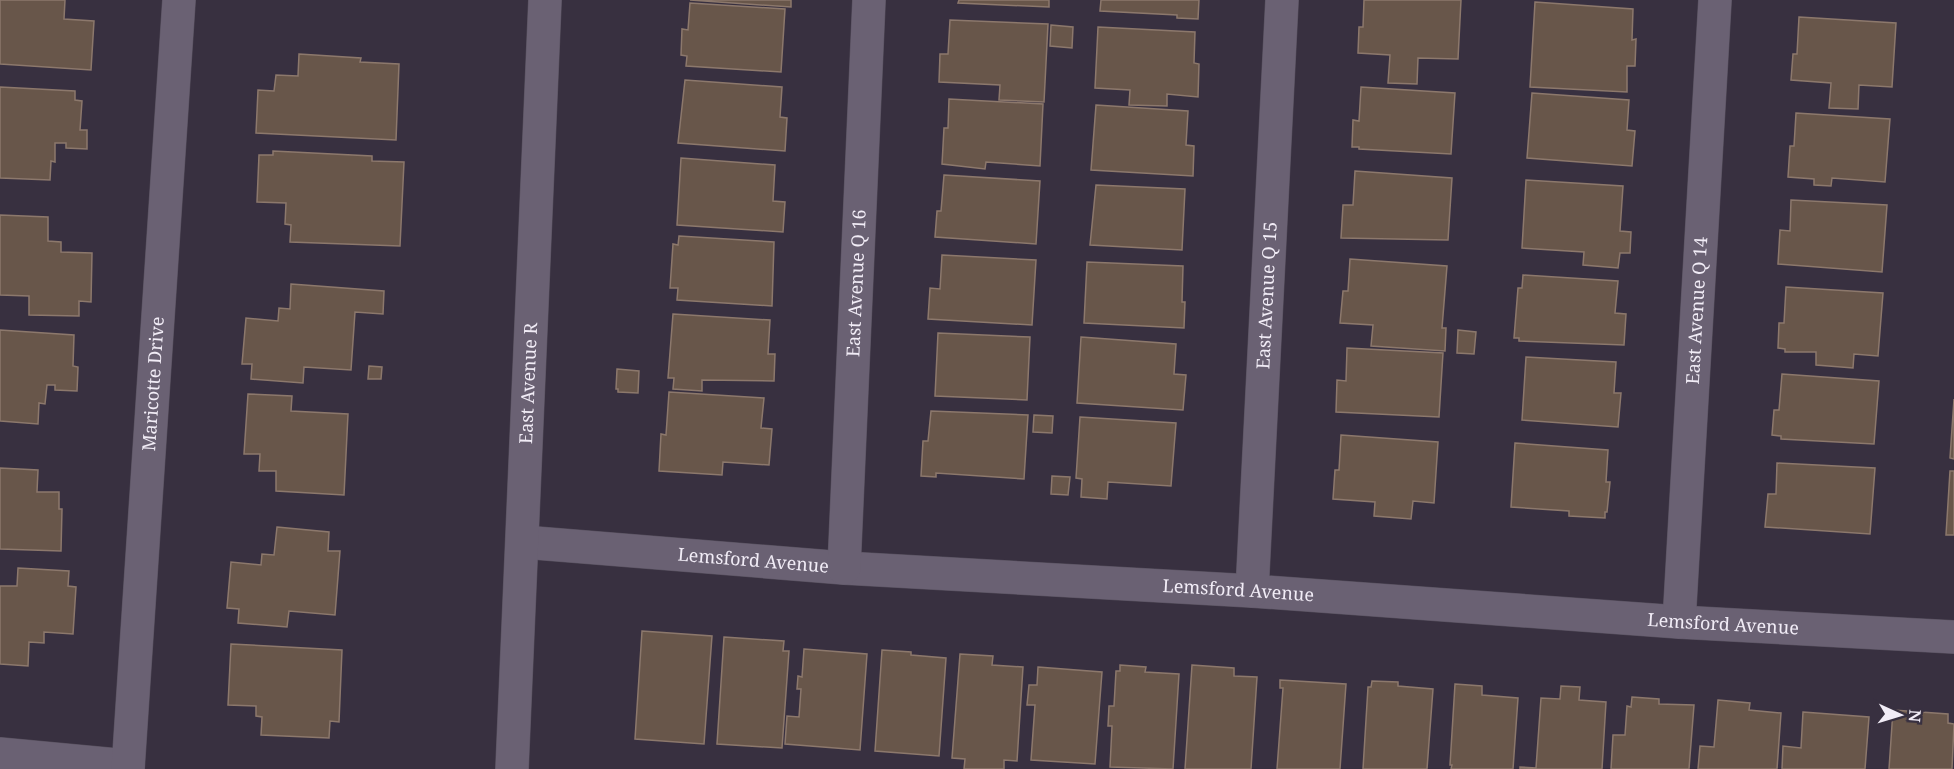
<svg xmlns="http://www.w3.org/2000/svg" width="1954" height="769" viewBox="0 0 1954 769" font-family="'Noto Serif',serif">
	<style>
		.building { fill: #68564a; stroke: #8c786c; stroke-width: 1.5 }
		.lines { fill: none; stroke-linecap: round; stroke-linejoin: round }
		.street-casing { stroke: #564f5d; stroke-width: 34 }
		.secondary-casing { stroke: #564f5d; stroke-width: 34 }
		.street { stroke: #6a6173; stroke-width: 33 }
		.secondary { stroke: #6a6173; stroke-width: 33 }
		.labels { text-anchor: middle; stroke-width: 6; stroke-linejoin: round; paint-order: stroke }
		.street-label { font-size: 18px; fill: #f1ecf6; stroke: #383040 }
	</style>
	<rect width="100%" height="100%" fill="#383040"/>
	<g class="building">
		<path d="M0,0H65L64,19L94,21L91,70L0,64Z"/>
		<path d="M690,0H791V7Z"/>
		<path d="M959,0H1049V7L958,3Z"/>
		<path d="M1101,0H1199L1198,19L1177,18V15L1100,11Z"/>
		<path d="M1364,0H1461L1458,59L1418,58L1417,84L1388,83L1390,55L1358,53L1359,27H1363Z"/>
		<path d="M1535,2L1633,9L1632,40L1636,39L1635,66H1627V92L1530,87Z"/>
		<path d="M690,3L785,9L781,72L686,66L687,56L681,55L682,29L688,30Z"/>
		<path d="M1799,17L1896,23L1892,87L1859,85L1858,109L1829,108L1831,83L1791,80L1793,54H1797Z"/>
		<path d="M950,20L1048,24L1044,102L999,100L1000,85L939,82L940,54H948Z"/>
		<path d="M1051,25L1073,27L1072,48L1050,46Z"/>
		<path d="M1098,27L1195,32L1194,63L1199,64L1198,97L1167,94V106L1129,105L1130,90L1095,88Z"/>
		<path d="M299,54L361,58L360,62L399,64L396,140L256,133L258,90L274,91L276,75L298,76Z"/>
		<path d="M685,80L782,87L780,117L787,118L785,151L678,143Z"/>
		<path d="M0,87L75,91V100L82,101L80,130H87V149L66,148V143H55V162L51,161L50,180L0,178Z"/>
		<path d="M1361,87L1455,93L1451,154L1359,149V147H1352L1353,120L1359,121Z"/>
		<path d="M1532,93L1629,100L1627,130L1635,131L1632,166L1527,158Z"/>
		<path d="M949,99L1043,104L1040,166L986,162L985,169L942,164L944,128H948Z"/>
		<path d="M1096,105L1188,111L1186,145L1194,146L1193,176L1091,170Z"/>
		<path d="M1796,113L1890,119L1885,182L1832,178L1831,186L1814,185V179L1788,177L1790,146H1794Z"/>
		<path d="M273,151L372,156V161L404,162L400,246L290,242L291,225L285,224L286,203L257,202L259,155H273Z"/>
		<path d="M681,158L775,165L773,201L785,202L783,232L677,225Z"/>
		<path d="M1355,171L1452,178L1448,240L1341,238L1343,205H1353Z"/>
		<path d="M944,175L1040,181L1036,244L935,237L937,211H941Z"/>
		<path d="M1526,180L1623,186L1620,231L1631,232L1630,253H1620L1618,268L1583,265L1584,252L1522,248Z"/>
		<path d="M1096,185L1185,189L1182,250L1090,245Z"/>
		<path d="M1791,200L1887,205L1882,272L1778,264L1780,230L1790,231Z"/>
		<path d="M0,215L48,217V241L61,242V252L92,253L91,302L79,301V316L29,315V296L0,295Z"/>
		<path d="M679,236L774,242L772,306L677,300L678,288H670L673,244L678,245Z"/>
		<path d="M942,255L1036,260L1032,325L928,319L930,288L940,289Z"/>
		<path d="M1350,259L1447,266L1442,328H1446L1445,351L1371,346L1373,325L1340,323L1343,291H1348Z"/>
		<path d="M1087,262L1183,266L1182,302H1185L1184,328L1084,323Z"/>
		<path d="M1523,275L1618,281L1615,313L1626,314L1624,345L1519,341V338H1514L1518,288H1522Z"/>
		<path d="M291,284L384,291L383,314L355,312L351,370L304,367L303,383L251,379L252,364H242L246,318L278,321L279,308L290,309Z"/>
		<path d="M1786,287L1883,293L1878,356L1854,354L1853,368L1816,365V352H1785V349L1778,348L1779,323H1784Z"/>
		<path d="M673,314L770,320L768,354H775L774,381L702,380V391L673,389L674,378H668Z"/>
		<path d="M0,330L74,335L73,366L78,367L77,391L55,390V385H47L45,404L39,403L38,424L0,421Z"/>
		<path d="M1458,330L1476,332L1474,354L1457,353Z"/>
		<path d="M938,333L1030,337L1027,400L935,396Z"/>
		<path d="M1081,337L1176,344L1174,374L1186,375L1183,410L1077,403Z"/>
		<path d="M1347,348L1443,353L1439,417L1336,412L1337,380L1346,381Z"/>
		<path d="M1526,357L1616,362L1614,393H1621L1618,427L1522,420Z"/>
		<path d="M369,366L382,367L381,379H368Z"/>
		<path d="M617,369L639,371L638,393L618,392V389H616Z"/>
		<path d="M1782,374L1879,381L1874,444L1781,439V436L1772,435L1774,410H1779Z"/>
		<path d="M669,392L764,398L761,428L772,429L769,465L723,462L722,475L659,471L661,434L666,435Z"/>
		<path d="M248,394L292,396L291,411L348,414L344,495L276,491V471H259L260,454H244Z"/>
		<path d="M1954,399V459L1950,458Z"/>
		<path d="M931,411L1028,415L1024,479L936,473V477L921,476L923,441H928Z"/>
		<path d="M1034,415L1053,416L1052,433L1033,432Z"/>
		<path d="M1080,417L1176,423L1171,486L1108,482L1107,499L1081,497L1082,479L1076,478Z"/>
		<path d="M1341,435L1438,442L1434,503L1413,501L1411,519L1374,516L1375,502L1333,499L1335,470H1339Z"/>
		<path d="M1515,443L1608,450L1606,482H1610L1607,512H1605V518L1569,516V511L1511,507Z"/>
		<path d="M1777,463L1875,468L1870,534L1765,527L1768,494H1776Z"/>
		<path d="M0,468L38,470L37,492H59V509H62L61,551L0,549Z"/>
		<path d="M1950,471H1954V535H1946Z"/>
		<path d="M1052,476L1070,477L1068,495L1051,494Z"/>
		<path d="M277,527L329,532L328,551H340L335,615L289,611L287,627L238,623L239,609L227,608L231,562L261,565L262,554L274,555Z"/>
		<path d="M18,568L69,571L68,586L76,587L73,634L44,632V643L29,642L28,666L0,664V586H17Z"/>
		<path d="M642,631L712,636L704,744L635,739Z"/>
		<path d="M724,637L784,641L783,651H789L782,748L717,744Z"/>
		<path d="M231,644L342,650L339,722L330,721L329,738L261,735L262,717L256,716V706L228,705Z"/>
		<path d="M804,649L867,654L860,750L785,744L787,716L799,717L801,689H797L798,676L802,677Z"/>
		<path d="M882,650L911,652V655L946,658L939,756L875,751Z"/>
		<path d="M960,654L993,656L992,665L1023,667L1017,761L1004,760V769H964L965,759L952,758Z"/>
		<path d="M1120,665L1146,667L1145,672L1179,674L1173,769L1110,767L1112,726H1108L1109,706H1114L1116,671H1120Z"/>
		<path d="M1192,665L1234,668V676L1257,677L1251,769H1185Z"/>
		<path d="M1038,667L1102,672L1095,764L1031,760L1035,705H1027L1029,685H1037Z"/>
		<path d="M1280,680L1346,684L1340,769H1277L1283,688H1280Z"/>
		<path d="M1372,681L1398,682V686L1433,689L1427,769H1363L1368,687H1371Z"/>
		<path d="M1455,684L1482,686V695L1518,698L1513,769H1451L1452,765H1450Z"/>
		<path d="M1561,686L1580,687L1579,700L1606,702L1602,769H1520V767L1536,768L1541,698L1560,699Z"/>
		<path d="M1632,697L1659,699V704L1694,705L1689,769H1611L1613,735H1625L1627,706L1631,707Z"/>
		<path d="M1718,700L1750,703L1749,710L1781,713L1777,769H1698L1700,746L1714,747Z"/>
		<path d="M1893,710L1948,714V723L1954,724L1952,769H1889Z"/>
		<path d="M1803,712L1869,717L1865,769H1782L1783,746L1801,748Z"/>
	</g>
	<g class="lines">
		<g class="street-casing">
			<g id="street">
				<path id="s1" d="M523,542L844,568L1252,591L1679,622L1954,637"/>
				<path id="s2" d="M844,568L869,0"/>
				<path id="s3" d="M1252,591L1282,0"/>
				<path id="s4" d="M1679,622L1715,0"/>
				<path d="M0,754L128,766"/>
				<path id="s5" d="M128,769L179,0"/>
			</g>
		</g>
		<g class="secondary-casing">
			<g id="secondary">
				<path id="s6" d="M512,769L545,0"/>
			</g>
		</g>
		<use href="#street" class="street"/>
		<use href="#secondary" class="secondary"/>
	</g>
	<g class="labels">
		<g class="street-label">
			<text dy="6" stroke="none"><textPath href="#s2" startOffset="285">East Avenue Q 16</textPath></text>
			<text dy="6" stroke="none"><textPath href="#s3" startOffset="296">East Avenue Q 15</textPath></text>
			<text dy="6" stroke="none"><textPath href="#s4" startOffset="312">East Avenue Q 14</textPath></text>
			<text dy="6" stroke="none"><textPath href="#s5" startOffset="386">Maricotte Drive</textPath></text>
			<text dy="6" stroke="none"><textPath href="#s6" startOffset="386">East Avenue R</textPath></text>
			<text dy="6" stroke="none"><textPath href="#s1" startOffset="231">Lemsford Avenue</textPath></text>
			<text dy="6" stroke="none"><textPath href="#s1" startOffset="717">Lemsford Avenue</textPath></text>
			<text dy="6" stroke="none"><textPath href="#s1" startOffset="1203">Lemsford Avenue</textPath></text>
		</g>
	</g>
	<g transform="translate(1900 715) rotate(94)" stroke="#383040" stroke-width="4.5" paint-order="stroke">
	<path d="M0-4.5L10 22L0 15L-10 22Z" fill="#f1ecf6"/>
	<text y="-9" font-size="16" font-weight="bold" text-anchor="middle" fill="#f1ecf6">N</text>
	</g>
</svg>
